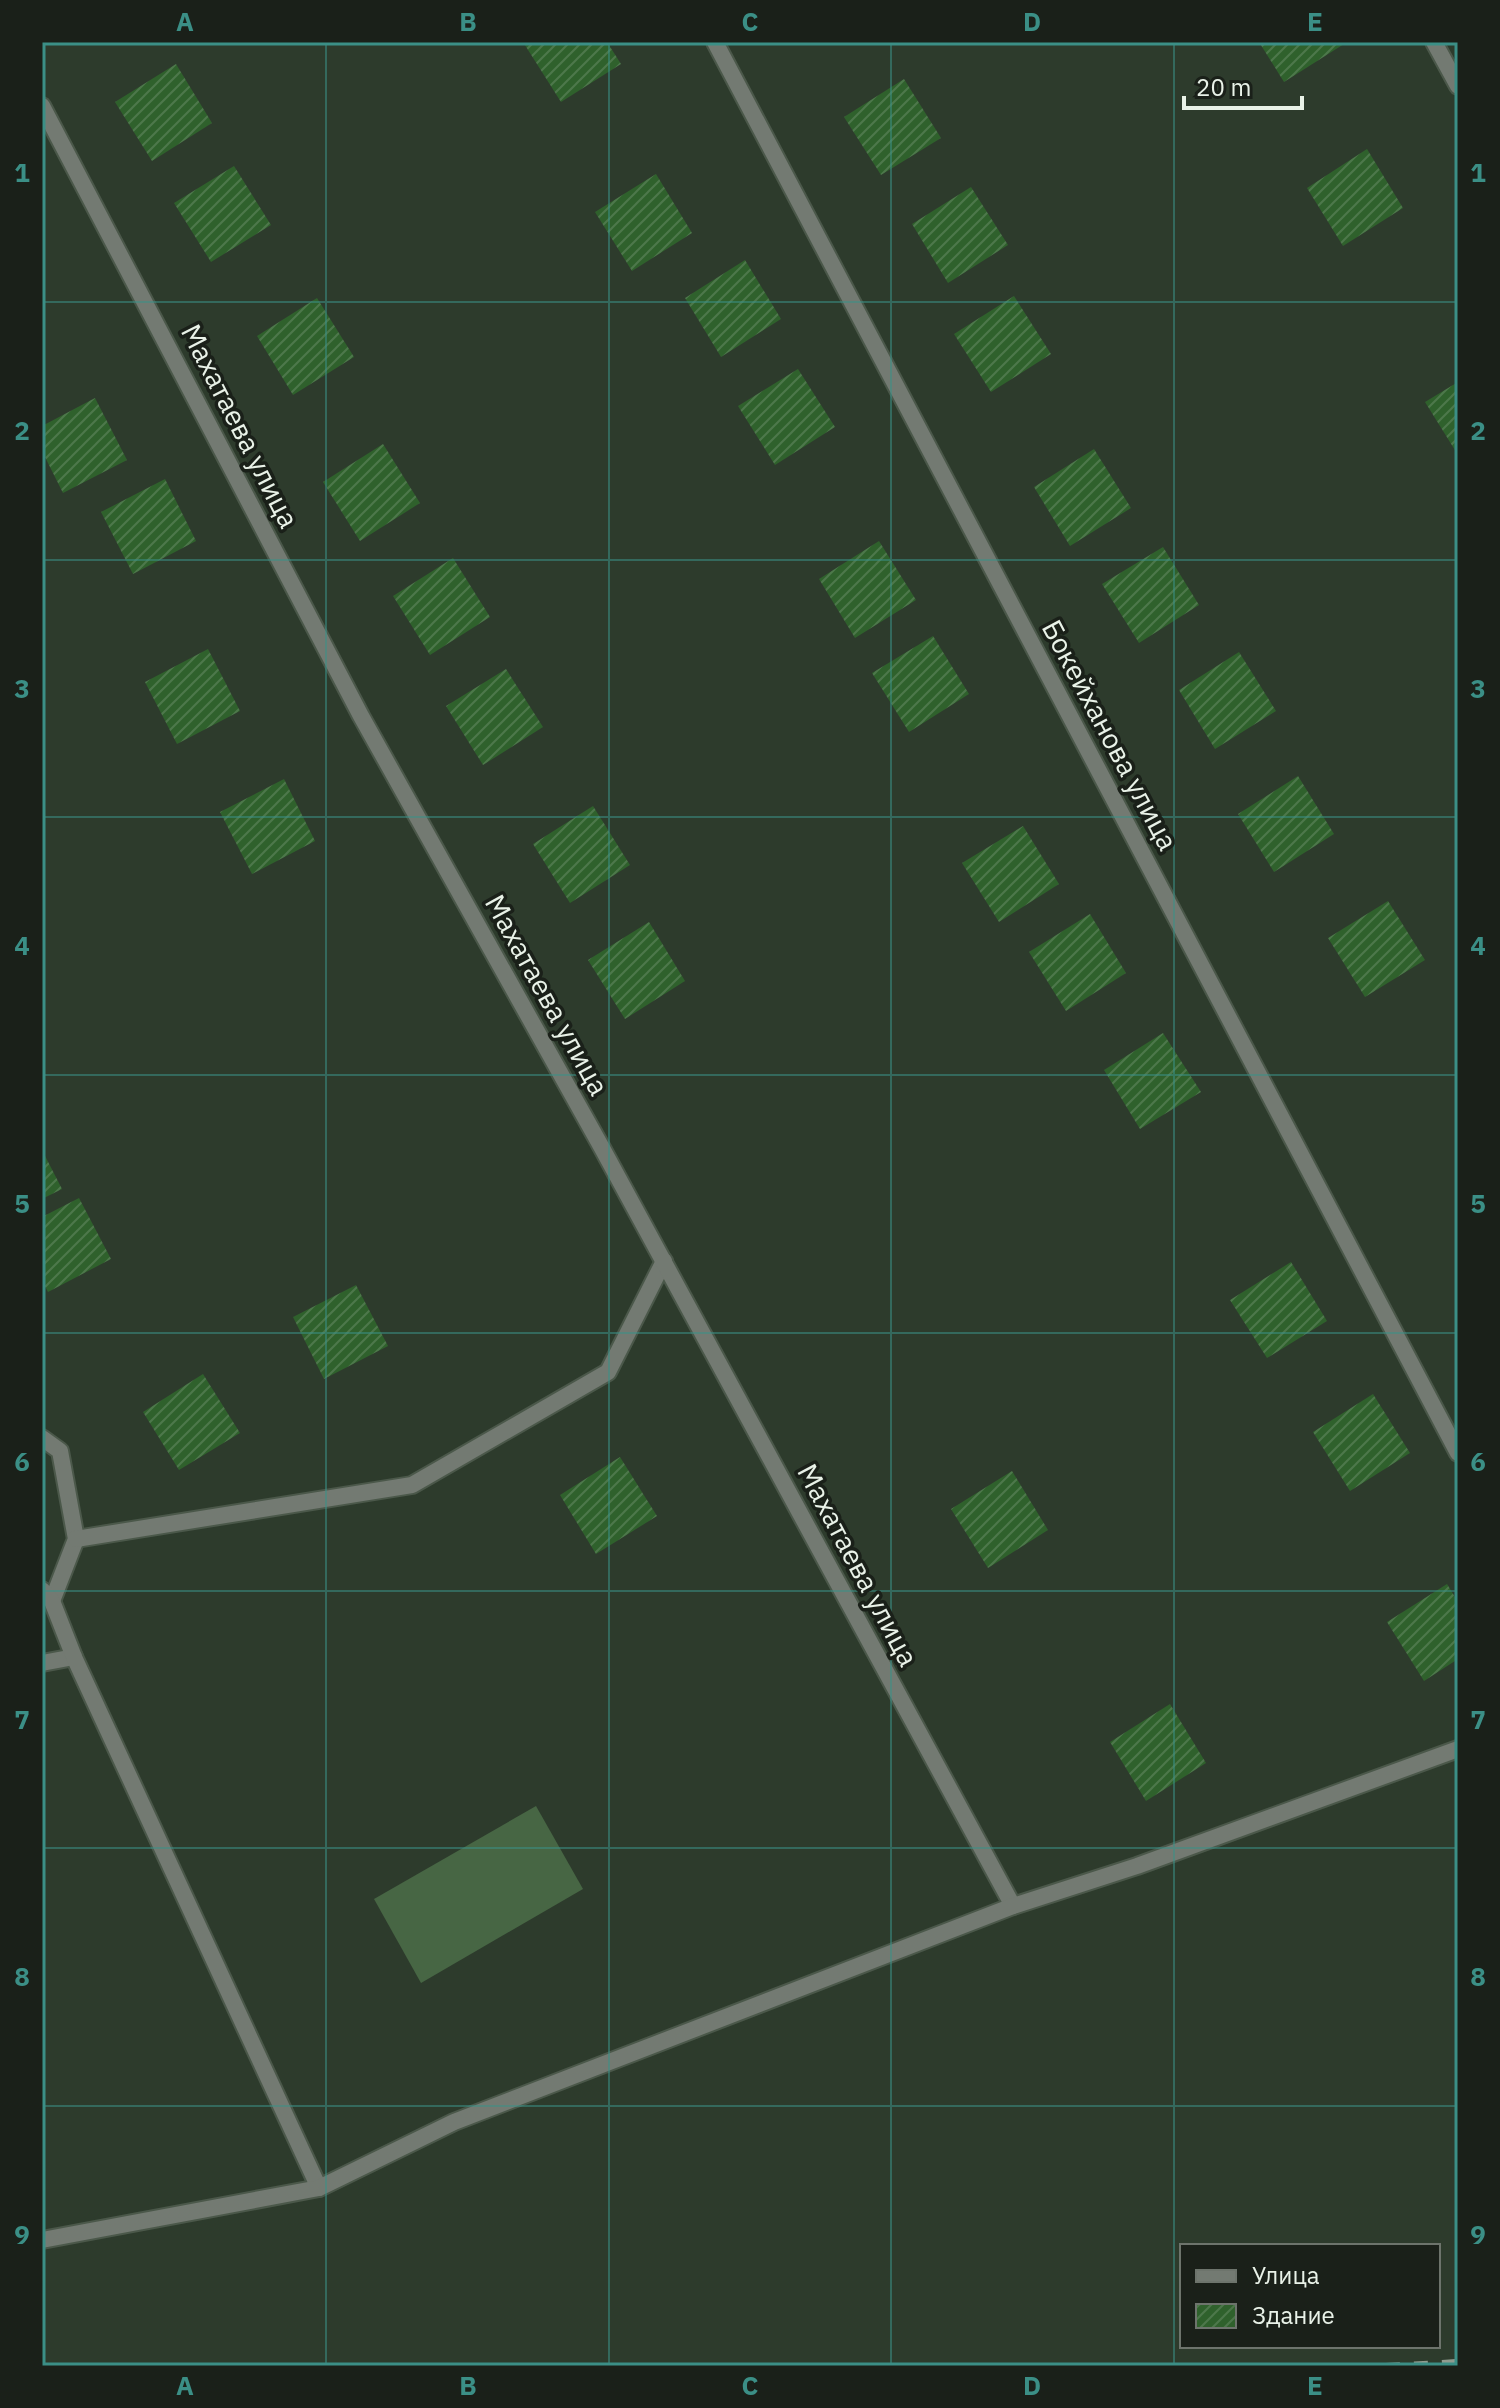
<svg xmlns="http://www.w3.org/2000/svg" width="1500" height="2408" viewBox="0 0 1500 2408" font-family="'IBM Plex Sans',sans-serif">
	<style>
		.pitch { fill: #476644 }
		.building { fill: url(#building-hatch) }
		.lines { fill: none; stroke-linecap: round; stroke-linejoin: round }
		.lane-casing { stroke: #4b584a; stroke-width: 20 }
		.street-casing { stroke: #4b584a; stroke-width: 20 }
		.lane { stroke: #737a72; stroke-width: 16 }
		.street { stroke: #737a72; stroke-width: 16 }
		.rail { stroke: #909b8f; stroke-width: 6; stroke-dasharray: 14 14; stroke-linecap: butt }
		.grid { fill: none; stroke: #3b8f86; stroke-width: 2; stroke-opacity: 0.55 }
		.labels { text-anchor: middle; stroke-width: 7; stroke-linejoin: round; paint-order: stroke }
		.street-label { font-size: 28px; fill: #e9f2e8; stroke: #1a2019 }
		.neatline { fill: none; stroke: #3b8f86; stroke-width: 3 }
		.grid-label { font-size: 26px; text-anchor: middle; font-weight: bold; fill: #3b8f86 }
	</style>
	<defs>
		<pattern id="building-hatch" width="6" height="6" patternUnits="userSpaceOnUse" patternTransform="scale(2)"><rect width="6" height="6" fill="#2f612c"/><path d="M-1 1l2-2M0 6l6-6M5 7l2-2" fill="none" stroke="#4d784b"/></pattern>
	</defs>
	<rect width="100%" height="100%" fill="#2d3b2c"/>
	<path class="pitch" d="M536,1806L583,1889L421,1983L374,1899Z"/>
	<g class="building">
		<path d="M523,42H607L621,64L561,102Z"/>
		<path d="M1259,42H1342L1344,44L1284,82Z"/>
		<path d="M176,64L212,123L152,161L115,102Z"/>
		<path d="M904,79L941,138L881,175L844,117Z"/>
		<path d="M1367,149L1403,208L1343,246L1307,188Z"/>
		<path d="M234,166L271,225L211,262L174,203Z"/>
		<path d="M656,174L692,233L632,271L595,212Z"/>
		<path d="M971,187L1008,245L948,283L912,224Z"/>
		<path d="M745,260L781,319L721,357L685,298Z"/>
		<path d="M1014,296L1051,354L991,392L954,334Z"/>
		<path d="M317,298L354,357L293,395L257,336Z"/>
		<path d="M798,369L835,427L775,465L738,406Z"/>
		<path d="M1458,382V455L1425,402Z"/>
		<path d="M95,398L127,460L63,493L42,451V426Z"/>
		<path d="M383,444L420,503L360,541L323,482Z"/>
		<path d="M1094,449L1131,508L1070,546L1034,487Z"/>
		<path d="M165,479L196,541L133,574L101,512Z"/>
		<path d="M879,541L916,600L855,638L819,579Z"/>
		<path d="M1163,547L1199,605L1139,643L1102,584Z"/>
		<path d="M453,558L490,617L430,655L393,596Z"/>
		<path d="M933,636L969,694L909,732L872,673Z"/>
		<path d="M208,649L240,711L177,744L145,682Z"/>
		<path d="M1239,652L1276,711L1215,749L1179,690Z"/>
		<path d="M506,669L543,727L483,765L446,706Z"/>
		<path d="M1298,776L1334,834L1274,872L1238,814Z"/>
		<path d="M284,779L315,841L252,874L220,812Z"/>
		<path d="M593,806L630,865L570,903L533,844Z"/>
		<path d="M1023,826L1059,884L999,922L962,863Z"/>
		<path d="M1388,901L1425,960L1365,997L1328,938Z"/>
		<path d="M1090,914L1126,973L1066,1011L1029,952Z"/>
		<path d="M649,922L685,981L625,1019L588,960Z"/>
		<path d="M1163,1033L1201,1092L1140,1129L1104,1070Z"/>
		<path d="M42,1150L62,1189L42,1199Z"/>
		<path d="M79,1198L111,1259L48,1292L42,1281V1217Z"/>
		<path d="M1291,1262L1327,1321L1267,1358L1230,1300Z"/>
		<path d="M356,1285L388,1346L324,1379L293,1317Z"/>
		<path d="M203,1374L240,1433L179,1470L143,1412Z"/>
		<path d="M1373,1394L1410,1453L1350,1491L1313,1432Z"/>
		<path d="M620,1457L657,1516L596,1554L560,1495Z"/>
		<path d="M1012,1471L1048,1530L988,1568L951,1509Z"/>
		<path d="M1447,1584L1458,1602V1659L1424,1681L1387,1622Z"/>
		<path d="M1170,1704L1206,1763L1146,1801L1110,1742Z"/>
	</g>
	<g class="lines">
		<g class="lane-casing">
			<g id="lane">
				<path d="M42,1438L60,1451L76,1539L52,1601"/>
				<path d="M76,1539L412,1485L608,1372L664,1261"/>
				<path d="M42,1663L74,1657"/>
			</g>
		</g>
		<g class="street-casing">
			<g id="street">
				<path d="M715,42L1458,1453"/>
				<path d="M1434,42L1458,86"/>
				<path d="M42,106L361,716L602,1148L1013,1906"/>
				<path d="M42,1590L52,1601L74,1657L319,2188"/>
				<path d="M42,2240L319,2188L454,2122L1013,1906L1137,1866L1458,1749"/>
			</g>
		</g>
		<use href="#lane" class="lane"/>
		<use href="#street" class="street"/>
		<path class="rail" d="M1386,2366L1458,2362"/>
	</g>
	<path class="grid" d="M326,42V2366M609,42V2366M891,42V2366M1174,42V2366M42,302H1458M42,560H1458M42,817H1458M42,1075H1458M42,1333H1458M42,1591H1458M42,1848H1458M42,2106H1458"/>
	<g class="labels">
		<g class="street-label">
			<text transform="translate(240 426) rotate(63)" y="10">Махатаева улица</text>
			<text transform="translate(1110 735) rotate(62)" y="10">Бокейханова улица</text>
			<text transform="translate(547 995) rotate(61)" y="10">Махатаева улица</text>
			<text transform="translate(858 1565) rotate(62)" y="10">Махатаева улица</text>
		</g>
	</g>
	<rect width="1500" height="2408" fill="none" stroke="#1a2019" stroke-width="88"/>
	<rect x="1180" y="2244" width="260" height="104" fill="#1a2019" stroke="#6d746c" stroke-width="2"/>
	<rect x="1196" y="2270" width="40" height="12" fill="#737a72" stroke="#6d746c" stroke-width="2"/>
	<text x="1252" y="2284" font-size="24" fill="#e9f2e8">Улица</text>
	<rect x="1196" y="2304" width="40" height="24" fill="url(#building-hatch)" stroke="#6d746c" stroke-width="2"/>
	<text x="1252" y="2324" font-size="24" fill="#e9f2e8">Здание</text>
	<path d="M1184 96v12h118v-12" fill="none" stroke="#e9f2e8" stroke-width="4"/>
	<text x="1196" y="96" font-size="24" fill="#e9f2e8" stroke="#1a2019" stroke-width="6" paint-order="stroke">20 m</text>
	<rect x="44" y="44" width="1412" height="2320" class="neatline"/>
	<g class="grid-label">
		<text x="185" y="31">A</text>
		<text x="468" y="31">B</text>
		<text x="750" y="31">C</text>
		<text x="1032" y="31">D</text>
		<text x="1315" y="31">E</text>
		<text x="22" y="182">1</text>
		<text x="1478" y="182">1</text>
		<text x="22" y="440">2</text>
		<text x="1478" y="440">2</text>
		<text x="22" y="698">3</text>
		<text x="1478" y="698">3</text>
		<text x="22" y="955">4</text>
		<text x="1478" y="955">4</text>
		<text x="22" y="1213">5</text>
		<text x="1478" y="1213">5</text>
		<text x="22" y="1471">6</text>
		<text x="1478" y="1471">6</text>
		<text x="22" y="1729">7</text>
		<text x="1478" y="1729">7</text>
		<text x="22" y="1986">8</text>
		<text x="1478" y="1986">8</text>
		<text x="22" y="2244">9</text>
		<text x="1478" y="2244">9</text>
		<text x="185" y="2395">A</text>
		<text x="468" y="2395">B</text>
		<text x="750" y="2395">C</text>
		<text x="1032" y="2395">D</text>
		<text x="1315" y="2395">E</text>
	</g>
</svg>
